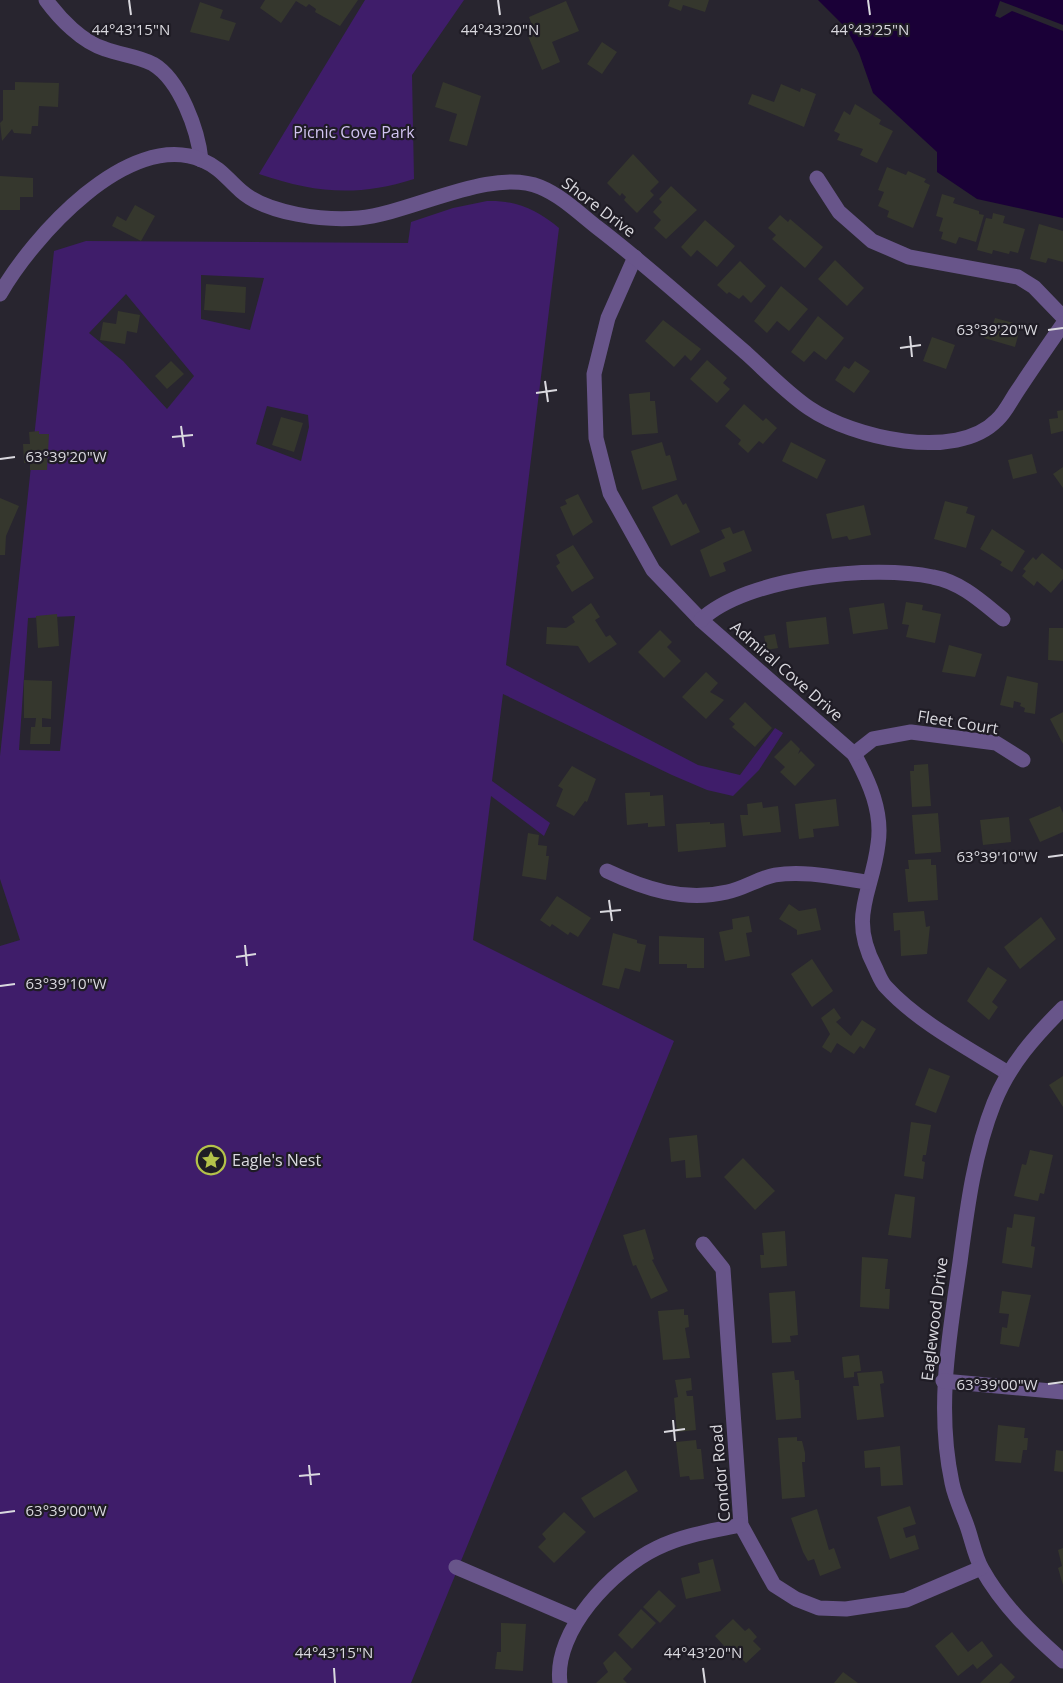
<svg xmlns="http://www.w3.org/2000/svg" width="1063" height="1683" viewBox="0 0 1063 1683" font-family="'Open Sans',sans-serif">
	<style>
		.green { fill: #3f1d6a; fill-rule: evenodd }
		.water { fill: #1a0037 }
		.pier { fill: #28252f }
		.building { fill: #35372d }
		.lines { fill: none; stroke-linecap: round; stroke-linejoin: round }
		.minor { stroke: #68558a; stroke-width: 15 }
		.ticks { fill: none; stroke: #dad9df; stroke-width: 2 }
		.labels { text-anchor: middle; stroke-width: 4.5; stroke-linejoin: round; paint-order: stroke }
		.park-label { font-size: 16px; fill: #d1c3f0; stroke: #1f1c25 }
		.street-label { font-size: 16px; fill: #dad9df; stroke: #1f1c25 }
		.poi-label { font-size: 16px; fill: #dad9df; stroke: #1f1c25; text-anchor: start }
		.ticks-label { font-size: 15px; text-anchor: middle; fill: #dad9df; stroke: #1f1c25; stroke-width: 4.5; stroke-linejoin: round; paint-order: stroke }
	</style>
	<rect width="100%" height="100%" fill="#28252f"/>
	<g class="green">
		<path d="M365,0H464L412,75L414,179C357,197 315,193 259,174Z"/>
		<path d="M487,201C516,200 537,210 559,228L506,665L698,765L740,775L775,728L783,733L759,770L733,796L707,790L672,775L503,694L492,781L550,823L544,836L491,796L473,940L674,1041L411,1683H0V946L20,940L0,879V756L54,251L86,241L408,243L411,222L453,208ZM201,275L264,278L250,330L201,319ZM126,294L194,376L167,409L123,361L89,333ZM267,406L308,415L309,427L301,461L256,444ZM75,616L60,751L19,750L28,618Z"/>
	</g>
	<path class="water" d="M818,0H1063V218L977,199L937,172V152L873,93L859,53L846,28Z"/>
	<path class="pier" d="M1000,1L1063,25V31L1012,11L1000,18L995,16Z"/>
	<g class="building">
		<path d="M265,0H358L340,26L315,12L316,9L309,4L306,7L296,1L281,23L260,8Z"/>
		<path d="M670,0H709L705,12L683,5L681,11L668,6Z"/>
		<path d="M566,1L579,31L552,42L560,62L542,70L528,36L535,33L529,17Z"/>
		<path d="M200,2L223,10L220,18L236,23L229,41L190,32Z"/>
		<path d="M602,42L617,52L602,74L587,64Z"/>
		<path d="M15,82L59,83L58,107L39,106L38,126H32L31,134L14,133L12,129L2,141L0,123L3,120V90H15Z"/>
		<path d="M443,82L481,96L467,146L449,141L457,114L435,107Z"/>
		<path d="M781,84L800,92L801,88L816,94L804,127L748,104L752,94L774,102Z"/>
		<path d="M855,104L881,120L879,124L893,131L877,163L860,155L863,149L837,140L840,134L834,131L844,111L850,115Z"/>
		<path d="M633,154L659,182L650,191L654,195L637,213L624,200L626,197L622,193L620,196L607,183Z"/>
		<path d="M887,167L906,175L908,171L926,179L924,182L930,185L913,228L887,217L889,211L878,206L884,192L878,190Z"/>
		<path d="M0,176L33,178V197H20V210H0Z"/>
		<path d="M671,186L697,210L666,239L654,228L661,220L653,212L662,202L659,199Z"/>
		<path d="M942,194L955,198L953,203L979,211V214L984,215L976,242L959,237L956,244L941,239L943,232L939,231L943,218L936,216Z"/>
		<path d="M135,205L155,216L141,241L112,226L117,216L126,221Z"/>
		<path d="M993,213L1005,216L1003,223L1025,229L1018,253L1010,251L1009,254L993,250L992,254L977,250L986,218L992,219Z"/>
		<path d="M780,215L788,222L790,219L823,247L805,268L772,239L776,235L768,228Z"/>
		<path d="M705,220L735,246L717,267L697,250L691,257L681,247Z"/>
		<path d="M1039,224L1063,231V262L1048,258L1046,263L1030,259Z"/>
		<path d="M835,260L864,288L847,306L818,279Z"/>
		<path d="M740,261L766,286L751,303L743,295L739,299L729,292L727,294L717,285Z"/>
		<path d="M206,284L246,287L245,313L204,310Z"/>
		<path d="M781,286L808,309L789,331L777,321L767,333L754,321Z"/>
		<path d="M118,311L140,315L137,333L127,331L125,344L100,340L103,322L116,324Z"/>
		<path d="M818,316L844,338L826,360L814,351L804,362L791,352Z"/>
		<path d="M995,318L1021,325L1015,347L984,338L987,325L992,327Z"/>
		<path d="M663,320L701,349L691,361L685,355L674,367L645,341Z"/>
		<path d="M932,337L955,345L946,369L923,361Z"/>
		<path d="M707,360L727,378L723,383L730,389L717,403L690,379Z"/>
		<path d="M171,361L184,374L167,389L155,376Z"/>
		<path d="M855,361L870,371L854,393L835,380L844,366L849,369Z"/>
		<path d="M650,392V401H655L658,433L632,435L629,394Z"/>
		<path d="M744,404L763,421L766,418L777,428L763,444L759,441L748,453L738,444L741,440L725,426Z"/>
		<path d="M1063,410V431L1051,434L1049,419L1058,418L1057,411Z"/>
		<path d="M281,417L303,423L294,452L272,445Z"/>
		<path d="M39,431V434H49L47,470H30V463H24L23,444H30L29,432Z"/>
		<path d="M662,442L666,456L670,455L677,480L642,490L631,451Z"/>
		<path d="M791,442L826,460L817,479L782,461Z"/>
		<path d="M1032,454L1037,473L1013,479L1008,460Z"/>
		<path d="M1063,467V488L1053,474Z"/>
		<path d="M578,494L593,522L573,536L560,507L567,504L565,500Z"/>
		<path d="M677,494L683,505L686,503L700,532L671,546L652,507Z"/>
		<path d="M0,498L19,506L6,536L5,555H0Z"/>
		<path d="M945,501L968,507L966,513L975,516L966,548L934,539Z"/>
		<path d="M864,505L871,535L849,540L847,536L832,539L826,514Z"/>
		<path d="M730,527L733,534L744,530L752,551L723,563L726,571L710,577L700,550L725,538L721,530Z"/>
		<path d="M992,529L1025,551L1012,572L1000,565L1002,562L980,549Z"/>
		<path d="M573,545L594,578L572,592L556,566L560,563L556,555Z"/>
		<path d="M1042,553L1063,570V579L1051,593L1037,581L1034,586L1022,576L1026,571L1023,569L1033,557L1036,560Z"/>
		<path d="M906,602L923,605L922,610L941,614L935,643L906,637L909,625L902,624Z"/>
		<path d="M591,603L600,617L595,620L606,637L610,635L617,644L589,663L578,646L546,644L547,627L566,628L575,622L572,617Z"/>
		<path d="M884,603L888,629L853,634L849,608Z"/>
		<path d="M57,614L59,646L38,648L36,616Z"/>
		<path d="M826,617L829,644L789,648L786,622Z"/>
		<path d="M1049,628H1063V661L1048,660Z"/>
		<path d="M660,630L672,642L667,647L681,661L664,678L638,652Z"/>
		<path d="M775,634L778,648L767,650L764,636Z"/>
		<path d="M949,645L982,654L975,677L942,672Z"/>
		<path d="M706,672L718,683L710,692L724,700L706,719L682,697Z"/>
		<path d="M1007,676L1038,683L1035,714L1024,712L1025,708L1020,706L1021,703L1014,701L1013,708L1000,705Z"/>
		<path d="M24,680L52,681L51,719L42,718V727H51L50,744H30L31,727H35L36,718H24Z"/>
		<path d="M745,702L772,728L755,747L732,727L735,724L729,719Z"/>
		<path d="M1063,712V744L1050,719Z"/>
		<path d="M791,740L800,749L798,754L801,751L815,765L795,786L780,772L785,767L774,757Z"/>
		<path d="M928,764L931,806L912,807L910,771H914V765Z"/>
		<path d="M572,766L596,779L587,802L585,801L574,816L556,806L563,789L558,786Z"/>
		<path d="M650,792V796L663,795L665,826L648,827V823L627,825L625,793Z"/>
		<path d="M836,799L839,826L813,829L814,837L799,839L795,804Z"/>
		<path d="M762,802L763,808L778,806L781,832L743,836L740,815H748L747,804Z"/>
		<path d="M1060,806L1063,813V832L1040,842L1029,819Z"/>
		<path d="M938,813L941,852L915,854L912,815Z"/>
		<path d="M1009,817L1011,842L983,845L980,820Z"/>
		<path d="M710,822V824L724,823L726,847L678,852L676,824Z"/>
		<path d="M528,833L539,835L538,845L547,846L546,856H549L546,880L522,876Z"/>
		<path d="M931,859V865H936L938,900L908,902L905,869H909L908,860Z"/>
		<path d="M557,896L591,918L578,937L570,932L568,935L552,924L550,927L540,920Z"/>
		<path d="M789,904L799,911L816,908L821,930L797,935V930L779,919Z"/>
		<path d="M924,911L926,927L930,926L927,954L901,956L900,930L894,931L893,913Z"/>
		<path d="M749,916L752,932L746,933L750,956L725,961L719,932L733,929L732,919Z"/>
		<path d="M1041,917L1056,939L1020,969L1004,947Z"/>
		<path d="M613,933L637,940V943L646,945L640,972L625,968L619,989L602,985Z"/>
		<path d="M659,936L704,938V968H687V964H659Z"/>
		<path d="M812,959L833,991L812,1007L791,974Z"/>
		<path d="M988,967L1007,980L992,1002L998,1007L989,1020L967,1001Z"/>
		<path d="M834,1008L841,1018L836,1022L851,1036L862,1020L876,1029L864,1049L860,1046L854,1054L837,1043L831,1053L822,1047L830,1034L821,1018Z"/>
		<path d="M929,1068L950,1076L936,1113L915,1105Z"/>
		<path d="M1063,1076V1107L1049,1085Z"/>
		<path d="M911,1122L931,1125L926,1155H923L922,1161L925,1162L923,1179L904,1176Z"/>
		<path d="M697,1135L701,1177L686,1178L685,1160L671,1162L669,1138Z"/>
		<path d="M1030,1150L1053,1155L1044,1194L1040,1193L1038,1201L1014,1196L1022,1164L1026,1165Z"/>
		<path d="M743,1158L775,1191L755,1210L724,1177Z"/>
		<path d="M895,1194L915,1197L911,1238L888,1235Z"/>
		<path d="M1014,1214L1035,1217L1031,1246L1035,1247L1032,1268L1002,1263L1007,1227L1012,1228Z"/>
		<path d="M645,1229L654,1259L652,1260L668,1291L651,1299L636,1265L633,1266L623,1235Z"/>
		<path d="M785,1231L787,1266L761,1268L760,1255H764L762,1233Z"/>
		<path d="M862,1257L888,1259L885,1289H890L889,1309L860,1307Z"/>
		<path d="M795,1291L798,1335L790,1336L791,1342L772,1343L769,1293Z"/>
		<path d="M1002,1291L1031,1295L1019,1347L1000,1344L1002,1327L1007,1328L1009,1314L999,1313Z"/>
		<path d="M684,1309V1315H688L689,1327L685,1328L690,1358L663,1360L658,1311Z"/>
		<path d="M859,1355L861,1371L854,1372V1377L844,1378L842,1357Z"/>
		<path d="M794,1371L795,1380H799L801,1418L776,1420L772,1373Z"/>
		<path d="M882,1371L884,1383L880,1384L884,1417L857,1420L853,1386H859L857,1373Z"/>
		<path d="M691,1378L692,1390L686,1391L687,1396H693L696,1430L677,1432L674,1398L678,1397L675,1380Z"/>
		<path d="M998,1425L1025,1428L1024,1438H1028L1027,1450H1023L1021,1463L995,1461Z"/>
		<path d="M797,1437V1441H802L805,1453V1462H802L805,1497L782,1499L778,1438Z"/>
		<path d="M696,1440L697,1449H701L704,1479L690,1480L689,1476L680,1477L676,1442Z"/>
		<path d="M900,1446L903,1485L881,1486L880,1467L865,1468L864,1451Z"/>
		<path d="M1056,1450L1063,1451V1472L1054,1471Z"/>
		<path d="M626,1470L638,1491L594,1518L581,1498Z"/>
		<path d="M910,1506L916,1524L903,1528L906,1538L915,1535L919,1549L890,1559L877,1517Z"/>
		<path d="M817,1509L829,1550L834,1548L841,1568L820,1576L814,1559L808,1561L803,1552L791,1518Z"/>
		<path d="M564,1512L586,1532L554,1563L538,1547L546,1539L542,1534Z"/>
		<path d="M1063,1548V1585L1058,1568L1062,1566L1058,1550Z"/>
		<path d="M713,1559L721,1591L686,1599L681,1578L700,1573L698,1563Z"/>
		<path d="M659,1590L676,1606L660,1623L643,1607Z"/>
		<path d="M641,1609L656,1623L632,1649L618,1635Z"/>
		<path d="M733,1619L745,1631L749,1628L757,1637L753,1641L761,1649L746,1663L739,1656L736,1659L715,1636Z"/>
		<path d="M501,1623L526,1624L523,1671L495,1669L497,1652H501Z"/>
		<path d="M952,1632L968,1652L982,1641L993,1656L977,1669L973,1664L958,1676L935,1646Z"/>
		<path d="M615,1651L632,1669L623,1679L627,1683H596L608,1672L603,1663Z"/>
		<path d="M1001,1663L1015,1677L1009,1683H980Z"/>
		<path d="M843,1672L858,1683H834Z"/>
	</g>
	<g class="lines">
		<g class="minor">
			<path d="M46,0C60,19 82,42 105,49C121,55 138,56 153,64C180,80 198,130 201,160"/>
			<path d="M817,178L839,212L872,241L909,257L1018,277L1034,287L1063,317"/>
			<path d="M635,257L608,318L594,374L596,438L610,493L653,570L701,620L854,754C869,781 883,812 878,844C872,894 848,915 875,967C878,973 881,982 886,987C918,1022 968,1048 1008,1073"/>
			<path d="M0,294C32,238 128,129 202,160C222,169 226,178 241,191C267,214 325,221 359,218C412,213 491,167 540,187C562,196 580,214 598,228C649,267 697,311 746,353C766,371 787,393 809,408C853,438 956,462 997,420C1005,413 1010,402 1016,393C1031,370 1047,347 1063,324"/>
			<path d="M701,620C746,577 874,564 933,577C961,582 982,602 1003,619"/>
			<path d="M854,754L873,739L911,732L996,743L1023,760"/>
			<path d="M607,871C645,889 684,902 727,892C743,889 759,878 775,875C805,870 838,878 867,882"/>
			<path d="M1063,1008C1035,1036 1009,1065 994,1103C974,1153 967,1209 960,1262C949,1337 936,1409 952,1483C955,1498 962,1512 967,1526C972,1540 975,1557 982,1569C1002,1605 1032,1634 1063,1661"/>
			<path d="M703,1244L723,1269L741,1525L774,1585L796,1599L819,1608L846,1609L906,1600L981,1568"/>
			<path d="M943,1381L1063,1392"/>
			<path d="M456,1567L577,1619"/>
			<path d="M560,1683C553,1631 613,1569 657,1548C683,1535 712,1531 741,1525"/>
		</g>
	</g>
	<path class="ticks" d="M129,0L131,15M498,0L500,15M868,0L870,15M1048,330L1063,328M910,336L912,357M900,348L921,345M545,381L548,402M536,393L557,390M181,426L184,447M172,437L193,435M0,459L15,457M1048,857L1063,855M609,900L612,921M600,912L621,910M245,945L247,966M236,957L256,954M0,986L15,984M1048,1384L1063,1382M673,1420L675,1441M664,1432L685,1429M309,1465L311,1485M299,1476L320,1474M0,1513L15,1511M334,1668L335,1683M703,1668L705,1683"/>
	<defs>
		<g id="sight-ring" transform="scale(1.5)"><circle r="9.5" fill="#1f1c25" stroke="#b4c24a" stroke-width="1.5"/><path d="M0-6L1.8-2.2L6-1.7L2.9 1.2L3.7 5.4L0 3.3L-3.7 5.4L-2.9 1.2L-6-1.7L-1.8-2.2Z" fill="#b4c24a"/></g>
	</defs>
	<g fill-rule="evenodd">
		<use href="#sight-ring" x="211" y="1160"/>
	</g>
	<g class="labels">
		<g class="park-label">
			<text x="354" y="138">Picnic Cove Park</text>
		</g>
		<g class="street-label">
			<text transform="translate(599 207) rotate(37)" y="6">Shore Drive</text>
			<text transform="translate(787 671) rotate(41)" y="6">Admiral Cove Drive</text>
			<text transform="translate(958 722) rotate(9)" y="6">Fleet Court</text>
			<text transform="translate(934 1319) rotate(-83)" y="6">Eaglewood Drive</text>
			<text transform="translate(720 1473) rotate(-95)" y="6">Condor Road</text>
		</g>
		<g class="poi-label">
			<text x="232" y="1166">Eagle's Nest</text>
		</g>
	</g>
	<g class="ticks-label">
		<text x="131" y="35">44°43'15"N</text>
		<text x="500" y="35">44°43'20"N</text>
		<text x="870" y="35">44°43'25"N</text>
		<text x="997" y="335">63°39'20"W</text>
		<text x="66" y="462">63°39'20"W</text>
		<text x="997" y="862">63°39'10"W</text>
		<text x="66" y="989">63°39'10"W</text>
		<text x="997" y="1390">63°39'00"W</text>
		<text x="66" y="1516">63°39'00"W</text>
		<text x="334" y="1658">44°43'15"N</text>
		<text x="703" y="1658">44°43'20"N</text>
	</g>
</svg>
